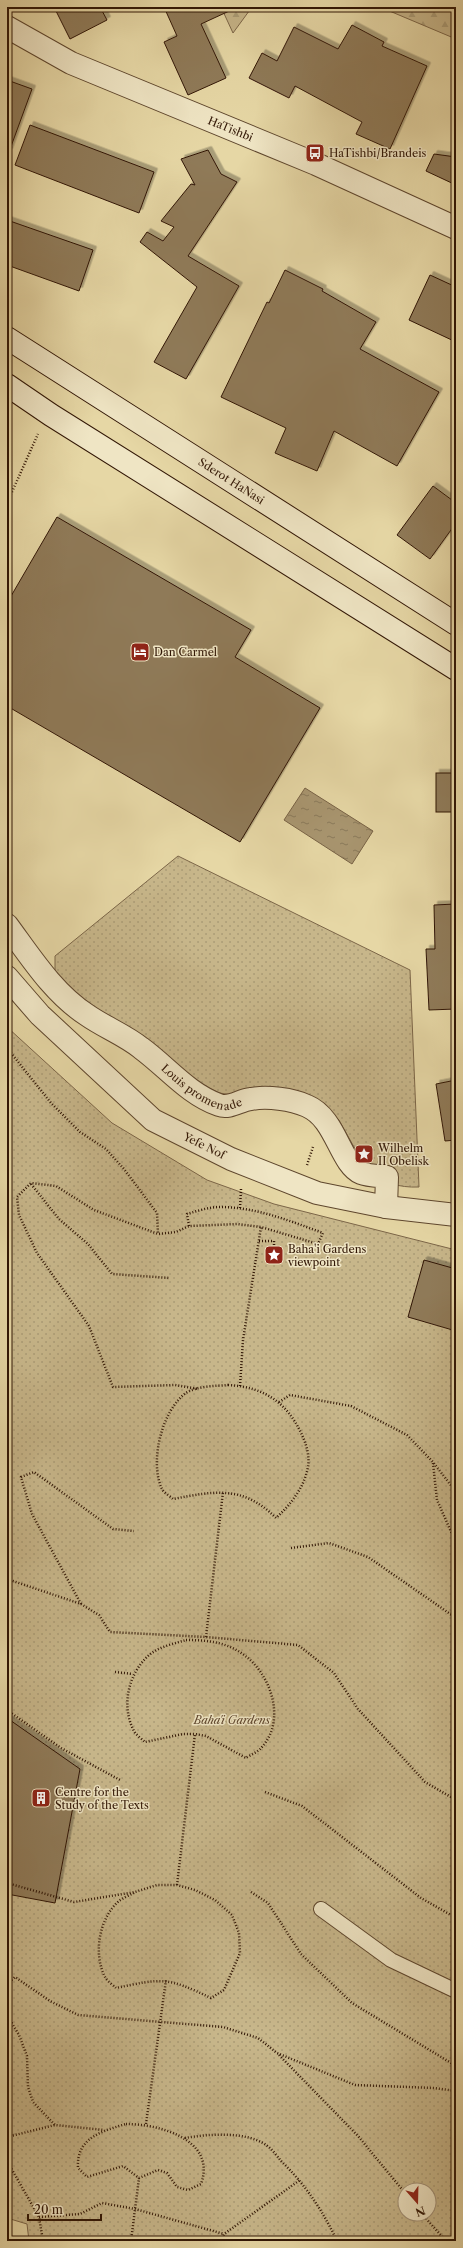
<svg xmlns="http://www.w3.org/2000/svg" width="463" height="2248" viewBox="0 0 463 2248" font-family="'Libre Caslon Text',serif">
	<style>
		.forest { fill: url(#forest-firs); stroke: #7c6648 }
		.park { fill: url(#park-dots); stroke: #7c6648; fill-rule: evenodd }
		.water { fill: url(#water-ripples); stroke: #786245 }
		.building { fill: #8f7a58; stroke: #311605; filter: url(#shadow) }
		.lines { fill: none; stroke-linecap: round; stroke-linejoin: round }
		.lane-casing { stroke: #5e462d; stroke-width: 16 }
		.street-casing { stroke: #5e462d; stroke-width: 24 }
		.secondary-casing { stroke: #311605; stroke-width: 24 }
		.path { stroke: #311605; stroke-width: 2.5; stroke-dasharray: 1 2; stroke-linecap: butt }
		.lane { stroke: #efe5c4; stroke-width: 14 }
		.street { stroke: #efe5c4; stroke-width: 22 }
		.secondary { stroke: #efe5c4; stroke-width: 22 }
		.labels { text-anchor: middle; stroke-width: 3; stroke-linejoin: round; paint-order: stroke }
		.street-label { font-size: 11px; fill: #311605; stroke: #efe5c4 }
		.poi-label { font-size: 11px; fill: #311605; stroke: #efe5c4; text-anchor: start }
		.park-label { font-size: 11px; font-style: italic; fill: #5e462d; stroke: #efe5c4 }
	</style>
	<defs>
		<pattern id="forest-firs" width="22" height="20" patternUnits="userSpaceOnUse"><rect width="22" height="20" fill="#c7b68a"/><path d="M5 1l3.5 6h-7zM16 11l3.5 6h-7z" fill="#ab9c76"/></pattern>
		<pattern id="park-dots" width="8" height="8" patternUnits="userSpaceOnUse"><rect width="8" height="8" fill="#c7b68a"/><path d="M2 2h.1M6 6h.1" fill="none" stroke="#ab9c76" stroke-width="1.8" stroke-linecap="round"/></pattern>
		<pattern id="water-ripples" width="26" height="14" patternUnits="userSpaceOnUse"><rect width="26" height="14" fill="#a8956f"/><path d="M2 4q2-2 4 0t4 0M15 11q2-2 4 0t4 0" fill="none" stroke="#897959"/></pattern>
		<filter id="shadow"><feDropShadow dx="3.5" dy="-3.5" stdDeviation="0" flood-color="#0004"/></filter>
	</defs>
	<rect width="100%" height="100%" fill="#e6d7a5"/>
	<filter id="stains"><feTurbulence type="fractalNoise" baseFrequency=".005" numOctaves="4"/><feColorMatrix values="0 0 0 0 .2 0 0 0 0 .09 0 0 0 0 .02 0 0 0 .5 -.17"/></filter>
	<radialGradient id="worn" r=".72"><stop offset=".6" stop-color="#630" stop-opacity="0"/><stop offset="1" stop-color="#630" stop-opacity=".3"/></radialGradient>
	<g class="forest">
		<path d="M221,7H252L233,33Z"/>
		<path d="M380,7H456V39Z"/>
	</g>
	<g class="park">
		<path d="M178,856L410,970L419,1187C399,1188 383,1182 365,1173L359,1156L339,1120L326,1107L219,1093L201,1084L83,1002L55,972V956Z"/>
		<path d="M7,1027L112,1123L207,1180L274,1204L456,1250V2241H29L27,2224L7,2218ZM405,2190H429V2214H405Z"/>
	</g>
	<path class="water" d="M305,788L373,831L352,864L284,820Z"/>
	<g class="building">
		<path d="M54,7H100L107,20L70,39Z"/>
		<path d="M164,7H238L201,24L226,78L188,95L164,42L177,36Z"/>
		<path d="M352,25L384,42L382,46L427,66L390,149L356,134L362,122L295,86L289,98L249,78L262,53L277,61L294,27L338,49Z"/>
		<path d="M7,80L32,89L9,152L7,151Z"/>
		<path d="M30,125L154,172L139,213L15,165Z"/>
		<path d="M208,150L221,174L237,182L188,256L239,286L186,379L154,362L197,287L140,242L147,232L163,241L174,227L161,221L191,184L195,185L181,159Z"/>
		<path d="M434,154L456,157V185L426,171Z"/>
		<path d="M7,220L93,250L79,291L7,265Z"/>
		<path d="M285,270L323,289L322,291L376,322L360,349L439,392L397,466L334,431L317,471L275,453L286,428L221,397L267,302L269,303Z"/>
		<path d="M430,275L456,287V342L409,320Z"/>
		<path d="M433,486L456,503V523L430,559L397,535Z"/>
		<path d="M57,517L251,630L235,657L320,708L240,842L7,706V603Z"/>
		<rect x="436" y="773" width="20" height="39"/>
		<path d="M456,904V1009L429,1010L426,949H435L434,905Z"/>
		<path d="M456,1080V1140L445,1141L436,1084Z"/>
		<path d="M424,1260L456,1269V1331L408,1317Z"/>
		<path d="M7,1718L80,1769L55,1903L7,1894Z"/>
	</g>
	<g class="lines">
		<g class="lane-casing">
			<path id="lane" d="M321,1909L391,1960L456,1991"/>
		</g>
		<g class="street-casing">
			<g id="street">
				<path id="s1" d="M7,27L71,63L316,164L456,228"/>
				<path id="s2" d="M7,925C30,956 53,993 87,1015C104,1027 125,1035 141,1048C167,1067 188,1094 219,1105C230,1109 240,1100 251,1099C267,1096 292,1099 307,1106C336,1118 340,1164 361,1173C369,1176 379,1176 387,1177L386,1207"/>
				<path id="s3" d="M7,977L40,1015L153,1120L231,1159L317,1193L386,1207L456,1215"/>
			</g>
		</g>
		<g class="secondary-casing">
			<g id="secondary">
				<path id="s4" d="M7,338L456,624"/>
				<path d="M7,385L51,415L456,669"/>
			</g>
		</g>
		<g class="path">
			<path d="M7,503L38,434"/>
			<path d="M7,1048L51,1103L80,1132L106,1149L124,1169L157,1213L158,1234"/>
			<path d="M307,1165L313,1147"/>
			<path d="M31,1184L59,1219L88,1244L112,1274L170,1278"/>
			<path d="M240,1208L241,1189"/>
			<path d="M189,1226L187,1214C197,1211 209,1207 220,1207C256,1207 290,1221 323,1233L318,1244L261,1227L237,1224L189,1226L176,1232L158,1234L94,1210L56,1186L31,1183L17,1197L19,1215L37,1253L89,1326L113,1387L175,1385L199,1389"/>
			<path d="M259,1241H274V1255"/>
			<path d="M228,1385C264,1387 287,1402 302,1435C306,1443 310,1457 308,1467C304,1488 291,1504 276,1518C243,1485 215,1491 173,1499C170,1496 164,1493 162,1489C149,1462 162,1410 186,1393C196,1386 216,1386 228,1385Z"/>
			<path d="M240,1386L243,1340L261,1227"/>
			<path d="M279,1402L290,1395L351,1406L407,1435L433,1462L456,1492"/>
			<path d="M433,1463L437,1500L456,1543"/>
			<path d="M291,1548L329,1543L368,1557L456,1618"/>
			<path d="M7,1579L81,1604L99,1615L110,1632L206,1637L298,1645L334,1673L358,1709L425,1782L456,1800"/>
			<path d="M81,1604L32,1514L21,1477L34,1472L113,1529L134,1531"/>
			<path d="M451,1614L456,1611"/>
			<path d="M206,1637L223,1492"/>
			<path d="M186,1640C207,1640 227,1642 244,1655C271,1674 287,1721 261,1748C258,1752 250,1755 246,1758L206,1736L195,1734H183L145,1742C142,1739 136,1735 134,1731C121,1707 128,1675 147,1657C157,1647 173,1644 186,1640Z"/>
			<path d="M115,1672L133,1674"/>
			<path d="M7,1710L61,1748L120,1780"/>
			<path d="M265,1792L302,1806L421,1898L456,1918"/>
			<path d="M7,1883L74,1902L135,1892L157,1885H177L195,1890L215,1900L232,1915L239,1933L240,1953L224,1990L211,1998C167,1977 163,1978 116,1988C113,1985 107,1981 105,1977C93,1954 99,1918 119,1901C123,1898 130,1895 135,1892"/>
			<path d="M177,1885L195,1734"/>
			<path d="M251,1892L268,1903L301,1954L352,2003L456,2066"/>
			<path d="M7,1984L15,1977L50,2001L78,2015L223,2027L258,2038L277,2053L355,2085L434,2088L456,2091"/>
			<path d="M7,2015L19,2035L27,2056L28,2087L33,2102L55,2125L104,2130"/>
			<path d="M279,2055L358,2136L405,2193"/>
			<path d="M126,2124C160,2124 217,2140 201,2184L188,2190L177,2187L167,2173L158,2170L139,2178L123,2166L87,2177L78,2168C76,2138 102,2131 126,2124Z"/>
			<path d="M146,2124L166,1980"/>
			<path d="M7,2137L55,2125"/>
			<path d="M185,2138C208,2134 246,2131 266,2145C272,2149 277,2156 281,2161C305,2184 323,2211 337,2241"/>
			<path d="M7,2161L39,2217L43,2241"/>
			<path d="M422,2214L446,2241"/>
			<path d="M39,2217L80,2214L102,2203L135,2209L224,2234"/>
			<path d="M131,2241L139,2178"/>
			<path d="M221,2241L224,2234L300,2180"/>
		</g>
		<use href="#lane" class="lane"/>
		<use href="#street" class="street"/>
		<use href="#secondary" class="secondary"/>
	</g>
	<defs>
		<g id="bus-square" transform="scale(1)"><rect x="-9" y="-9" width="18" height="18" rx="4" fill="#8f2418" stroke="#efe5c4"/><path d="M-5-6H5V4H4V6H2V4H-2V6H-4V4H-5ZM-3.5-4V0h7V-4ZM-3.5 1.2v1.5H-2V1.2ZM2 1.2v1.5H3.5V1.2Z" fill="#fff"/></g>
		<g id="hotel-square" transform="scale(1)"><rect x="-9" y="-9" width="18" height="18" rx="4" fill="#8f2418" stroke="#efe5c4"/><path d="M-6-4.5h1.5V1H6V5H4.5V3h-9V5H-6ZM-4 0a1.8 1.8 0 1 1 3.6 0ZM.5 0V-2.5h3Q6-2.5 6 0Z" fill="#fff"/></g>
		<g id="sight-square" transform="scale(1)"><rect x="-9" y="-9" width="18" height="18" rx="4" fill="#8f2418" stroke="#efe5c4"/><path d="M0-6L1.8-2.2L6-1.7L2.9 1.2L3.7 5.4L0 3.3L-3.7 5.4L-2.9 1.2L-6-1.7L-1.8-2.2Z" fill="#fff"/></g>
		<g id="building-square" transform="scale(1)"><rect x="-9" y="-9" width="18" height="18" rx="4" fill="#8f2418" stroke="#efe5c4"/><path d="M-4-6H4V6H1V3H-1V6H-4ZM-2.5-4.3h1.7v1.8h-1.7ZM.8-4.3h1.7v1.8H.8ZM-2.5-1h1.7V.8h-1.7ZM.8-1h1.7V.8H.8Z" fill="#fff"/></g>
	</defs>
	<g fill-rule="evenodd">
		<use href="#bus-square" x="315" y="153"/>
		<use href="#hotel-square" x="140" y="652"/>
		<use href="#sight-square" x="364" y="1154"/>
		<use href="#sight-square" x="274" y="1255"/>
		<use href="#building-square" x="41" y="1798"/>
	</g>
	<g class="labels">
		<g class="street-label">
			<text dy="4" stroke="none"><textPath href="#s1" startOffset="246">HaTishbi</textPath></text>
			<text dy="4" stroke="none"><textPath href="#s4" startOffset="266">Sderot HaNasi</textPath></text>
			<text dy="4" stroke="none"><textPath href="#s2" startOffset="259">Louis promenade</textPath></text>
			<text dy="4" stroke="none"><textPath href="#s3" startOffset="262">Yefe Nof</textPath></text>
		</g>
		<g class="poi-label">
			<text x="329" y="157">HaTishbi/Brandeis</text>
			<text x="154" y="656">Dan Carmel</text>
			<text x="378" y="1152">Wilhelm<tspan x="378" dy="13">II Obelisk</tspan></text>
			<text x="288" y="1253">Baha'i Gardens<tspan x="288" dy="13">viewpoint</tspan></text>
			<text x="55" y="1796">Centre for the<tspan x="55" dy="13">Study of the Texts</tspan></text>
		</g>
		<g class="park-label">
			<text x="232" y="1724">Baha'i Gardens</text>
		</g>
	</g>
	<rect width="463" height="2248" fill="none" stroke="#e6d7a5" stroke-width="24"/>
	<rect x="8" y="8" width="447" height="2232" fill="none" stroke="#311605" stroke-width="2"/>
	<rect x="12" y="12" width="439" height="2224" fill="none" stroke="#311605"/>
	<g transform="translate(417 2202) rotate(160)"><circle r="19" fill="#efe5c4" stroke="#a39278"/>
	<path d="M0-3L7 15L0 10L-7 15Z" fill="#8f2418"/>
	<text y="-6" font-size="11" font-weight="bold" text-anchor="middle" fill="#311605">N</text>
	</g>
	<path d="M28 2214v6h73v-6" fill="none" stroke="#311605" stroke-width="2"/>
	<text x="34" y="2214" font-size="12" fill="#311605" stroke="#efe5c4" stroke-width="3" paint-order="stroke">20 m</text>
	<rect width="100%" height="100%" filter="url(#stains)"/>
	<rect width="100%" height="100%" fill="url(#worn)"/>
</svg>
